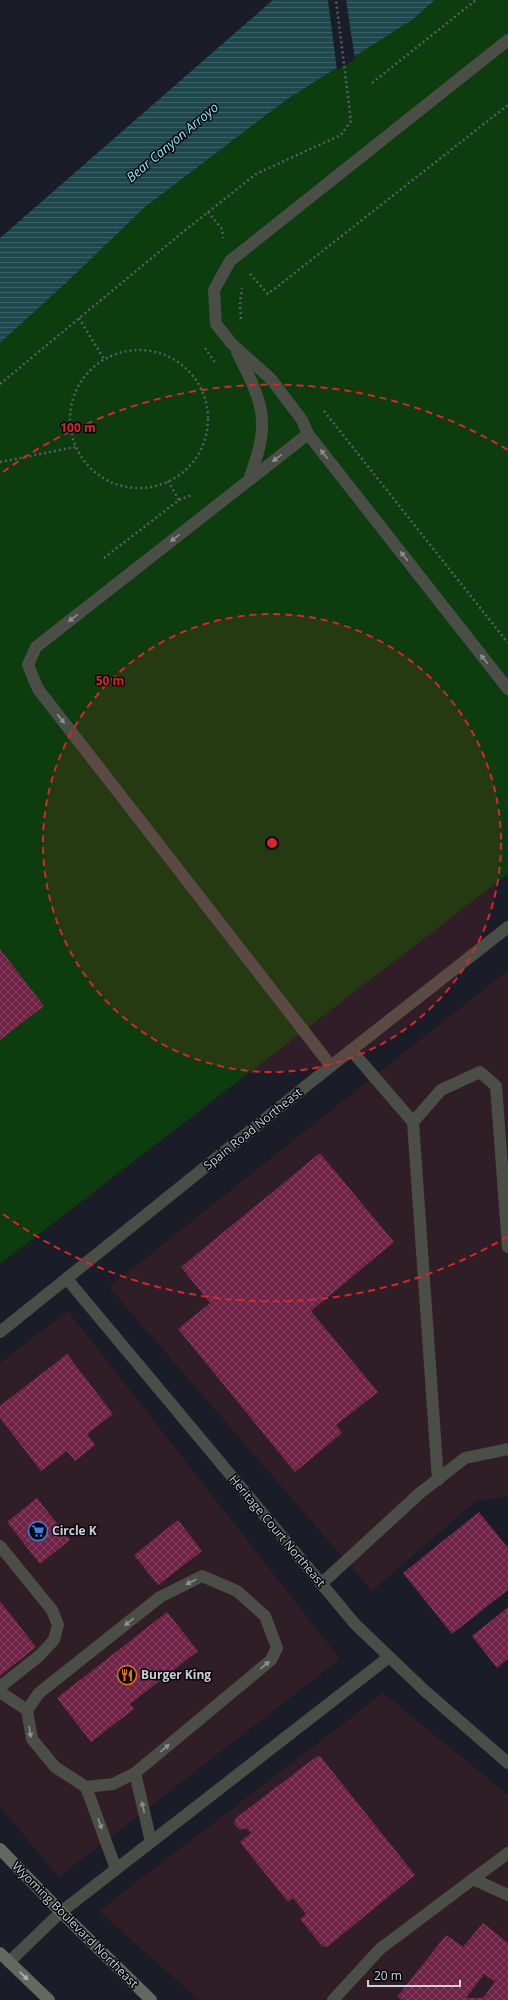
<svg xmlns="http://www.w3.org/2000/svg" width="508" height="2000" viewBox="0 0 508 2000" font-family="'Open Sans',sans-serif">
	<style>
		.commercial { fill: #301e26 }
		.park { fill: #0d3c0f }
		.water { fill: url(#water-rules) }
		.pier { fill: #1a1c28 }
		.building { fill: url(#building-cross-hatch); fill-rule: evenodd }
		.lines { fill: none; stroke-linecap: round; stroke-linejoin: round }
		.path { stroke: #5a5c67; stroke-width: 2.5; stroke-dasharray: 2 3; stroke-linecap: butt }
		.lane { stroke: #4a4e47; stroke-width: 12 }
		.street { stroke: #4a4e47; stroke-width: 12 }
		.secondary { stroke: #63695f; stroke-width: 12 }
		.oneway { fill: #8c9090 }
		.oneway2 { fill: #afb2b4 }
		.ring { fill: none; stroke: #d62828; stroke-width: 2; stroke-dasharray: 7 5 }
		.labels { text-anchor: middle; stroke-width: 3; stroke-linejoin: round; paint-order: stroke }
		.street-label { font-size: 12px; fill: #cfd1d9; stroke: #06070c }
		.poi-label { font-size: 12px; font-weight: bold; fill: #cfd1d9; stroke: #06070c; text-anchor: start }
		.water-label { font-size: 13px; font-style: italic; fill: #8ee7f7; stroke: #06070c }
		.centre { fill: #d62828; stroke: #06070c; stroke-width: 2 }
		.ring-label { font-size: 12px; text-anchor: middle; font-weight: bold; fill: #d62828; stroke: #06070c; stroke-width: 3; stroke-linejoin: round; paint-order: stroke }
	</style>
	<defs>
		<pattern id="water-rules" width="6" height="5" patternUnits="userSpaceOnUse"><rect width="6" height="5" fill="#1e474e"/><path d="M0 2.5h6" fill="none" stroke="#3e6067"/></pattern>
		<pattern id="building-cross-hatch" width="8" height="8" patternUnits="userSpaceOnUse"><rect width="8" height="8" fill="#712347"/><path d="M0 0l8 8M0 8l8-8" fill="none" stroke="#844261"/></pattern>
	</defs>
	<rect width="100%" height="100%" fill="#1a1c28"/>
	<g class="commercial">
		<path d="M508,970V1497L477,1500L372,1591L109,1287Z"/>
		<path d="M68,1311L340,1659L59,1877L0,1807V1363Z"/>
		<path d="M383,1693L508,1795V2000H199L99,1911Z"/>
	</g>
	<path class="park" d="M435,0H508V874L0,1264V343L67,282L145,207L286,100L412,20Z"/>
	<path class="water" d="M273,0H435L412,20L286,100L145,207L67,282L0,343V238Z"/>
	<path class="pier" d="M328,0H346L355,59L337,70Z"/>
	<g class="building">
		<path d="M0,949L44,1006L0,1040Z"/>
		<path d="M320,1153L394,1242L311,1311L378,1392L336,1425L342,1433L295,1472L178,1329L210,1303L181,1267Z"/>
		<path d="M67,1354L113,1414L87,1434L95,1445L75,1461L67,1451L41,1471L0,1418V1406Z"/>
		<path d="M37,1498L70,1540L40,1564L7,1522Z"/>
		<path d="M479,1512L508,1548V1590L452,1634L403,1573Z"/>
		<path d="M178,1520L202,1551L158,1585L134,1555Z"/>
		<path d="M0,1601L36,1647L0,1676Z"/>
		<path d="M508,1607V1659L497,1668L472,1636Z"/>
		<path d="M167,1612L198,1651L130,1704L134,1709L91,1742L57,1698Z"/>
		<path d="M320,1756L415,1875L327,1947L322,1946L300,1919L306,1914L293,1898L288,1902L240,1842L251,1833L246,1828L240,1830L234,1824L236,1818L316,1757Z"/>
		<path d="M483,1923L508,1943V2000H402L397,1997L446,1935L463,1947ZM484,1974L495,1982L483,1998H466Z"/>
	</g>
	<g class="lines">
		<g class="path">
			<path d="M372,83L476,0"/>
			<path d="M208,212L222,229L223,238"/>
			<path d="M250,274L268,294L508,105"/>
			<path d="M79,318L104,359"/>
			<path d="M241,319L240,304L242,288"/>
			<path d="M205,348L216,364"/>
			<circle cx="139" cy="419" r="69"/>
			<path d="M0,384L183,232L256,174L341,135L351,121L336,0"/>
			<path d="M324,411L508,643"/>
			<path d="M0,462L75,447"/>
			<path d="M179,500L192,495"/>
			<path d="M104,558L179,500L168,481"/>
		</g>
		<g class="lane">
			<path d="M508,40L230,261L214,290L216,324L232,344L271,379L302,420L308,434L508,689"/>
			<path d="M237,352C247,372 262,399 262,422C263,442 255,462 249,480"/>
			<path d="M308,434L36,647L28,665L38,689L331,1066"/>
			<path d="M351,1050L413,1122"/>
			<path d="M438,1480L413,1122L441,1090L480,1072L496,1086L508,1247"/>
			<path d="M0,1546L52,1610L58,1625L54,1640L39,1656L0,1687"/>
			<path d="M321,1584L420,1493L465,1458L508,1449"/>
			<path d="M0,1692L27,1710"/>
			<path d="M135,1773L151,1842"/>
			<path d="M86,1787L113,1784L135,1773L271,1660L277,1648L265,1616L237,1591L202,1576L160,1597L39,1693L27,1710L32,1739L55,1767L86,1787L116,1869"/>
			<path d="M473,1879L508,1853"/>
			<path d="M9,1962L61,1912L389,1657"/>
			<path d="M333,2000L380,1949L473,1879L508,1895"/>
		</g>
		<g class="street">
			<path d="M67,1279L355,1624L425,1691L508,1763"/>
			<path d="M0,1332L331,1066L508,927"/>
		</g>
		<g class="secondary">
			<path d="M0,1849L61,1912L151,2000"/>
			<path d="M0,1953L49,2000"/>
		</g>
	</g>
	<defs><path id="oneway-solid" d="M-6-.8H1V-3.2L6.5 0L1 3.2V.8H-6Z"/></defs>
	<g class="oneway">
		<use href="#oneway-solid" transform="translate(324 454) rotate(-128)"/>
		<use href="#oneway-solid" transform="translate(277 458) rotate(142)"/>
		<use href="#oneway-solid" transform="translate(175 538) rotate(142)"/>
		<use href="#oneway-solid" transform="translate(404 556) rotate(-128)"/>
		<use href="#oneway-solid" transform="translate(73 618) rotate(142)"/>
		<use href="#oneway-solid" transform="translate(484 659) rotate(-129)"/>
		<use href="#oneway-solid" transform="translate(61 719) rotate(52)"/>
		<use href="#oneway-solid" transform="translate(191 1582) rotate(153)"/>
		<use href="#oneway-solid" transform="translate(129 1622) rotate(142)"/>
		<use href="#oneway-solid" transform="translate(265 1665) rotate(-40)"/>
		<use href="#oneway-solid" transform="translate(30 1732) rotate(81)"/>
		<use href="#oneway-solid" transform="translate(165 1748) rotate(-40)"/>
		<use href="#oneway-solid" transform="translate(143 1807) rotate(-103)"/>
		<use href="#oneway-solid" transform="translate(100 1824) rotate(70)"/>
	</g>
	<use class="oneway2" href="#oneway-solid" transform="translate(24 1976) rotate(44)"/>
	<circle cx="272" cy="843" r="229" fill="#d62828" fill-opacity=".12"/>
	<g class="ring">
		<circle cx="272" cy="843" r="229"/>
		<path d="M508 1236A458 458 0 0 1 3 1214M3 472A458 458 0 0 1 508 450"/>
	</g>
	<defs>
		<g id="supermarket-ring" transform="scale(1)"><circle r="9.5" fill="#06070c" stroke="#3f7fe0" stroke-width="1.5"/><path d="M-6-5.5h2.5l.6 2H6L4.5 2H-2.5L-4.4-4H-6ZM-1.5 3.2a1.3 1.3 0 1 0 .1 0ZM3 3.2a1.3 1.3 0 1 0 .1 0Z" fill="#3f7fe0"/></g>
		<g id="restaurant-ring" transform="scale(1)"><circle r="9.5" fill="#06070c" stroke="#e8710a" stroke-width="1.5"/><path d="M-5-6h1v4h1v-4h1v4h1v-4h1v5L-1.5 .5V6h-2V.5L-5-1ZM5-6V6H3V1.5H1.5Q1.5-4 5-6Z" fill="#e8710a"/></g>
	</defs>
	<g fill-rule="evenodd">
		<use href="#supermarket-ring" x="38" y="1531"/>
		<use href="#restaurant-ring" x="127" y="1675"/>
	</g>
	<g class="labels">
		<g class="street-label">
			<text transform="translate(253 1129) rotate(-39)" y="4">Spain Road Northeast</text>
			<text transform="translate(277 1531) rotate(50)" y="4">Heritage Court Northeast</text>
			<text transform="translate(75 1925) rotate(45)" y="4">Wyoming Boulevard Northeast</text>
		</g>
		<g class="poi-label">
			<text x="52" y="1535">Circle K</text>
			<text x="141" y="1679">Burger King</text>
		</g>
		<g class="water-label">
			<text transform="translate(172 142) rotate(-40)" y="5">Bear Canyon Arroyo</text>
		</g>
	</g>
	<circle cx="272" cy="843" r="6" class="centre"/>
	<g class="ring-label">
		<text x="78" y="432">100 m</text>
		<text x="110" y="685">50 m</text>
	</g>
	<path d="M368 1980v6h92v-6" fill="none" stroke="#cfd1d9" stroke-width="2"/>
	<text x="374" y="1980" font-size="12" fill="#cfd1d9" stroke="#06070c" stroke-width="3" paint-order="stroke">20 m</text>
</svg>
